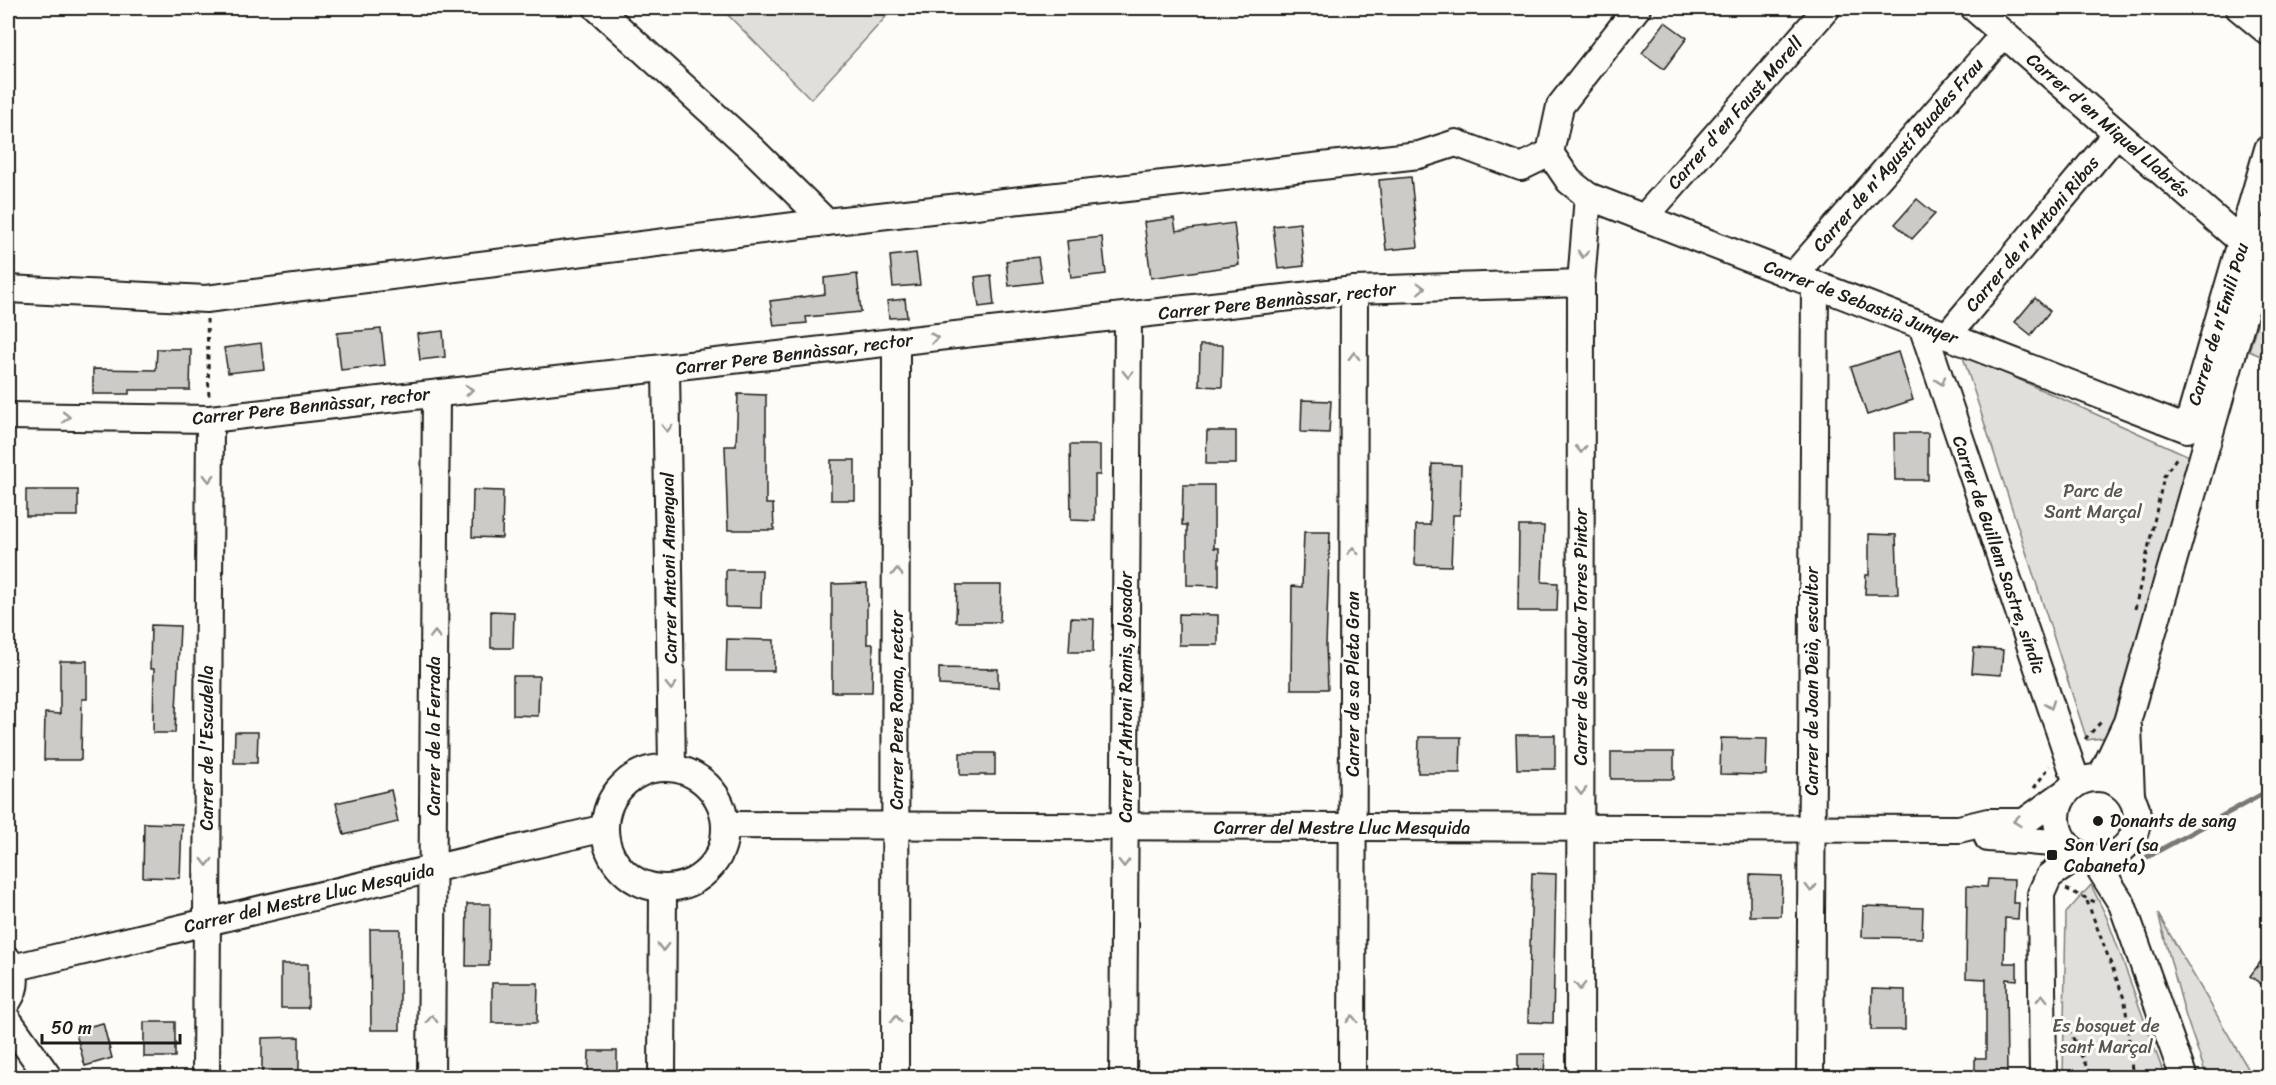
<svg xmlns="http://www.w3.org/2000/svg" width="2276" height="1085" viewBox="0 0 2276 1085" font-family="Sriracha,sans-serif">
	<style>
		.green { fill: #e0dfdb; stroke: #7e7e7c; stroke-width: 1.5 }
		.lines { fill: none; stroke-linecap: round; stroke-linejoin: round }
		.stream { stroke: #797876; stroke-width: 5 }
		.building { fill: #cccbc8; stroke: #1c1c1c; stroke-width: 1.5 }
		.minor-casing { stroke: #1c1c1c; stroke-width: 30 }
		.path { stroke: #1c1c1c; stroke-width: 3; stroke-dasharray: 4.5 4.5; stroke-linecap: butt }
		.minor { stroke: #fdfcf7; stroke-width: 26 }
		.oneway { stroke: #989794 }
		.poi-dot { fill: #1c1c1c; stroke: #fdfcf7; stroke-width: 2 }
		.labels { text-anchor: middle; stroke-width: 6; stroke-linejoin: round; paint-order: stroke }
		.street-label { font-size: 18px; fill: #1c1c1c; stroke: #fdfcf7 }
		.park-label { font-size: 18px; fill: #575655; stroke: #fdfcf7 }
		.poi-label { font-size: 18px; fill: #1c1c1c; stroke: #fdfcf7; text-anchor: start }
	</style>
	<rect width="100%" height="100%" fill="#fdfcf7"/>
	<filter id="ink" filterUnits="userSpaceOnUse"><feTurbulence type="fractalNoise" baseFrequency=".0167" numOctaves="2"/><feDisplacementMap in="SourceGraphic" scale="12" xChannelSelector="R" yChannelSelector="G"/><feConvolveMatrix kernelMatrix="1 2 1 2 8 2 1 2 1" color-interpolation-filters="sRGB"/></filter>
	<g filter="url(#ink)">
		<g class="green">
			<path d="M721,8H894L811,99Z"/>
			<path d="M2268,287V359L2249,351Z"/>
			<path d="M1962,354L2189,456L2109,737L2087,740Z"/>
			<path d="M2091,885L2107,918L2165,1077H2063L2066,913Z"/>
			<path d="M2158,914L2253,1077H2207L2186,1017Z"/>
		</g>
		<g class="lines">
			<path class="stream" d="M2147,857L2268,791"/>
		</g>
		<g class="building">
			<path d="M1665,22L1687,38L1664,69L1642,53Z"/>
			<path d="M1411,177L1418,247L1386,250L1379,180Z"/>
			<path d="M1917,199L1935,214L1912,239L1895,224Z"/>
			<path d="M1174,218L1176,231L1234,223L1239,265L1151,278L1144,222Z"/>
			<path d="M1300,223L1304,266L1278,269L1273,226Z"/>
			<path d="M1102,237L1106,274L1071,278L1067,241Z"/>
			<path d="M916,253L920,285L893,287L890,256Z"/>
			<path d="M1038,257L1042,282L1009,286L1006,261Z"/>
			<path d="M857,274L861,312L806,317L807,323L774,326L770,301L825,294L824,278Z"/>
			<path d="M991,275L994,305L979,307L975,277Z"/>
			<path d="M2035,298L2050,311L2031,335L2015,322Z"/>
			<path d="M905,299L907,317L889,318L887,301Z"/>
			<path d="M381,329L385,365L341,370L337,333Z"/>
			<path d="M443,331L445,357L420,360L417,334Z"/>
			<path d="M261,343L264,369L228,373L224,348Z"/>
			<path d="M1200,345H1223L1222,387L1199,386Z"/>
			<path d="M157,349H191L190,390H129V394H93V369L156,370Z"/>
			<path d="M1898,352L1913,400L1867,415L1851,367Z"/>
			<path d="M738,394L766,395V504H773L774,530H728L725,446H736Z"/>
			<path d="M1302,400L1331,401L1329,433L1301,432Z"/>
			<path d="M1207,431H1236V464H1206Z"/>
			<path d="M1894,433H1928V480H1895Z"/>
			<path d="M1070,445H1100V475H1095V521L1071,520Z"/>
			<rect x="831" y="460" width="24" height="40"/>
			<path d="M1432,464L1461,465L1460,515H1453L1451,566L1415,565L1416,525H1430Z"/>
			<path d="M1183,485H1214V548H1219V586L1187,585V525H1182Z"/>
			<rect x="26" y="490" width="52" height="26"/>
			<path d="M473,490L503,491L502,538L472,537Z"/>
			<path d="M1519,526H1544L1542,582L1558,583L1557,611H1518Z"/>
			<path d="M1304,532H1330L1326,646L1328,689H1291L1292,586L1302,587Z"/>
			<path d="M1869,534L1896,535L1898,594H1865L1866,575H1869Z"/>
			<path d="M726,570H762L761,608L726,607Z"/>
			<path d="M867,583V644H873L872,692H832V584Z"/>
			<path d="M957,585H1001L1000,622H956Z"/>
			<path d="M491,611L514,612L513,648H491Z"/>
			<path d="M1179,614L1218,615V645H1179Z"/>
			<path d="M1071,618L1094,619L1093,652H1069Z"/>
			<path d="M151,625L180,626L175,733H153L154,669H150Z"/>
			<path d="M727,639L774,640V671H726Z"/>
			<path d="M1974,648L2003,650L2001,675L1972,673Z"/>
			<path d="M60,661H87V699H82L81,760H44L45,713L60,714Z"/>
			<path d="M939,668L998,669V688L939,685Z"/>
			<path d="M513,676H539L538,716L513,715Z"/>
			<path d="M235,732H258L257,763H234Z"/>
			<path d="M1516,735H1555V769H1517Z"/>
			<path d="M1419,737H1461L1460,773H1418Z"/>
			<path d="M1721,738L1767,739L1766,775L1720,774Z"/>
			<rect x="1611" y="752" width="63" height="27"/>
			<rect x="960" y="753" width="35" height="22"/>
			<path d="M391,790L398,822L344,835L336,803Z"/>
			<path d="M144,823L182,824L180,878L143,877Z"/>
			<path d="M1532,873L1556,874L1553,1023L1528,1022Z"/>
			<path d="M1750,875L1782,876L1781,916H1750Z"/>
			<path d="M1988,879L2014,880L2013,903H2019L2018,919L2005,918L2004,963H2017V980L2006,979L2007,1077H1975V1058H1986V979L1966,978L1967,886L1987,887Z"/>
			<path d="M467,904H490L489,966H466Z"/>
			<path d="M1863,906L1923,908L1922,938L1862,937Z"/>
			<path d="M370,929H400V1030H371Z"/>
			<path d="M2268,952V989L2250,976Z"/>
			<rect x="281" y="964" width="27" height="44"/>
			<path d="M492,983H538L537,1023H492Z"/>
			<path d="M1872,989L1905,990V1030H1871Z"/>
			<rect x="144" y="1022" width="31" height="35"/>
			<path d="M103,1023L112,1058L85,1066L75,1030Z"/>
			<path d="M299,1037V1077H262V1038Z"/>
			<path d="M589,1051H617V1077H588Z"/>
			<path d="M1518,1054H1545L1544,1077H1518Z"/>
		</g>
		<g class="lines">
			<g class="minor-casing">
				<g id="minor">
					<path d="M597,8L751,148L826,222L1419,155L1456,143L1521,167L1550,153"/>
					<path d="M1974,8L2242,242"/>
					<path d="M2239,8L2268,32"/>
					<path d="M1550,153L1569,181L1588,196L2187,429L2268,149"/>
					<path d="M1550,153L1560,106L1637,8"/>
					<path d="M1644,218L1827,8"/>
					<path d="M1793,276L2004,34"/>
					<path d="M8,289L206,299L826,222"/>
					<path d="M1922,326L2077,783"/>
					<path d="M1947,336L2117,133"/>
					<path d="M666,369L672,767"/>
					<path d="M8,416L210,419L1354,290L1581,283"/>
					<path d="M2128,727L2131,795"/>
					<circle cx="665" cy="828" r="60"/>
					<path d="M2101,777L2127,722L2268,230"/>
					<circle cx="2097" cy="818" r="40"/>
					<path d="M726,825L1959,829L1988,822H2024L2066,792"/>
					<path d="M1988,838L2066,844"/>
					<path d="M2093,858L2122,904L2184,1078"/>
					<path d="M8,960C17,974 17,987 8,1001"/>
					<path d="M12,968L605,828"/>
					<path d="M8,1020L49,1078"/>
					<path d="M206,1078L210,419"/>
					<path d="M431,1078L436,394"/>
					<path d="M662,1078L663,889"/>
					<path d="M895,1078L896,342"/>
					<path d="M1123,1078L1128,316"/>
					<path d="M1352,1078L1354,290"/>
					<path d="M1580,1078L1581,283L1588,196"/>
					<path d="M1810,1078L1815,284"/>
					<path d="M2043,1078L2041,894L2049,876L2081,855"/>
				</g>
			</g>
			<g class="path">
				<path d="M207,319L209,399"/>
				<path d="M2135,609L2164,476L2177,457"/>
				<path d="M2085,739L2101,722"/>
				<path d="M2034,788L2050,766"/>
				<path d="M2066,889L2095,902"/>
				<path d="M2087,901L2125,1001L2132,1070L2135,1078"/>
				<path d="M2065,1021L2092,1078"/>
			</g>
			<use href="#minor" class="minor"/>
		</g>
		<defs><path id="oneway-chevron" d="M-2-3.5L2.5 0L-2 3.5" fill="none" stroke-width="1.6" stroke-linecap="round" stroke-linejoin="round" transform="scale(1.5)"/></defs>
		<g class="oneway">
			<use href="#oneway-chevron" transform="translate(1583 254) rotate(94)"/>
			<use href="#oneway-chevron" transform="translate(1421 288) rotate(-2)"/>
			<use href="#oneway-chevron" transform="translate(934 338) rotate(-7)"/>
			<use href="#oneway-chevron" transform="translate(1354 356) rotate(-90)"/>
			<use href="#oneway-chevron" transform="translate(1128 374) rotate(90)"/>
			<use href="#oneway-chevron" transform="translate(1941 381) rotate(71)"/>
			<use href="#oneway-chevron" transform="translate(469 390) rotate(-6)"/>
			<use href="#oneway-chevron" transform="translate(66 417) rotate(1)"/>
			<use href="#oneway-chevron" transform="translate(667 428) rotate(89)"/>
			<use href="#oneway-chevron" transform="translate(1581 449) rotate(90)"/>
			<use href="#oneway-chevron" transform="translate(209 478) rotate(90)"/>
			<use href="#oneway-chevron" transform="translate(1353 551) rotate(-90)"/>
			<use href="#oneway-chevron" transform="translate(897 572) rotate(-90)"/>
			<use href="#oneway-chevron" transform="translate(435 635) rotate(-90)"/>
			<use href="#oneway-chevron" transform="translate(671 686) rotate(89)"/>
			<use href="#oneway-chevron" transform="translate(2050 705) rotate(71)"/>
			<use href="#oneway-chevron" transform="translate(1581 791) rotate(90)"/>
			<use href="#oneway-chevron" transform="translate(2017 821) rotate(174)"/>
			<use href="#oneway-chevron" transform="translate(207 862) rotate(90)"/>
			<use href="#oneway-chevron" transform="translate(1124 863) rotate(90)"/>
			<use href="#oneway-chevron" transform="translate(1811 888) rotate(90)"/>
			<use href="#oneway-chevron" transform="translate(663 947) rotate(90)"/>
			<use href="#oneway-chevron" transform="translate(1580 986) rotate(90)"/>
			<use href="#oneway-chevron" transform="translate(2042 998) rotate(-91)"/>
			<use href="#oneway-chevron" transform="translate(432 1019) rotate(-89)"/>
			<use href="#oneway-chevron" transform="translate(896 1019) rotate(-89)"/>
			<use href="#oneway-chevron" transform="translate(1352 1019) rotate(-90)"/>
		</g>
	</g>
	<g class="poi-dot">
		<circle cx="2098" cy="821" r="6"/>
		<rect x="2046" y="849" width="12" height="12" rx="3"/>
	</g>
	<g class="labels">
		<g class="street-label">
			<text transform="translate(1735 113) rotate(-49)" y="6">Carrer d'en Faust Morell</text>
			<text transform="translate(2108 125) rotate(41)" y="6">Carrer d'en Miquel Llabrés</text>
			<text transform="translate(1898 155) rotate(-49)" y="6">Carrer de n'Agustí Buades Frau</text>
			<text transform="translate(2032 234) rotate(-50)" y="6">Carrer de n'Antoni Ribas</text>
			<text transform="translate(1277 301) rotate(-6)" y="6">Carrer Pere Bennàssar, rector</text>
			<text transform="translate(1861 302) rotate(21)" y="6">Carrer de Sebastià Junyer</text>
			<text transform="translate(2218 324) rotate(-73)" y="6">Carrer de n'Emili Pou</text>
			<text transform="translate(794 354) rotate(-7)" y="6">Carrer Pere Bennàssar, rector</text>
			<text transform="translate(311 406) rotate(-6)" y="6">Carrer Pere Bennàssar, rector</text>
			<text transform="translate(1999 555) rotate(71)" y="6">Carrer de Guillem Sastre, síndic</text>
			<text transform="translate(669 568) rotate(-91)" y="6">Carrer Antoni Amengual</text>
			<text transform="translate(1581 637) rotate(-90)" y="6">Carrer de Salvador Torres Pintor</text>
			<text transform="translate(1812 681) rotate(-90)" y="6">Carrer de Joan Deià, escultor</text>
			<text transform="translate(1353 684) rotate(-90)" y="6">Carrer de sa Pleta Gran</text>
			<text transform="translate(1126 697) rotate(-90)" y="6">Carrer d'Antoni Ramis, glosador</text>
			<text transform="translate(897 710) rotate(-90)" y="6">Carrer Pere Roma, rector</text>
			<text transform="translate(434 736) rotate(-90)" y="6">Carrer de la Ferrada</text>
			<text transform="translate(207 748) rotate(-90)" y="6">Carrer de l'Escudella</text>
			<text x="1342" y="834">Carrer del Mestre Lluc Mesquida</text>
			<text transform="translate(309 898) rotate(-13)" y="6">Carrer del Mestre Lluc Mesquida</text>
		</g>
		<g class="park-label">
			<text x="2093" y="497">Parc de<tspan x="2093" dy="21">Sant Marçal</tspan></text>
			<text x="2106" y="1032">Es bosquet de<tspan x="2106" dy="21">sant Marçal</tspan></text>
		</g>
		<g class="poi-label">
			<text x="2110" y="827">Donants de sang</text>
			<text x="2064" y="851">Son Verí (sa<tspan x="2064" dy="21">Cabaneta)</tspan></text>
		</g>
	</g>
	<rect width="2276" height="1085" fill="none" stroke="#fdfcf7" stroke-width="30"/>
	<rect x="15" y="15" width="2246" height="1055" fill="none" stroke="#1c1c1c" stroke-width="2" filter="url(#ink)"/>
	<path d="M42 1034v9h138v-9" fill="none" stroke="#1c1c1c" stroke-width="3"/>
	<text x="51" y="1034" font-size="18" fill="#1c1c1c" stroke="#fdfcf7" stroke-width="4.5" paint-order="stroke">50 m</text>
</svg>
